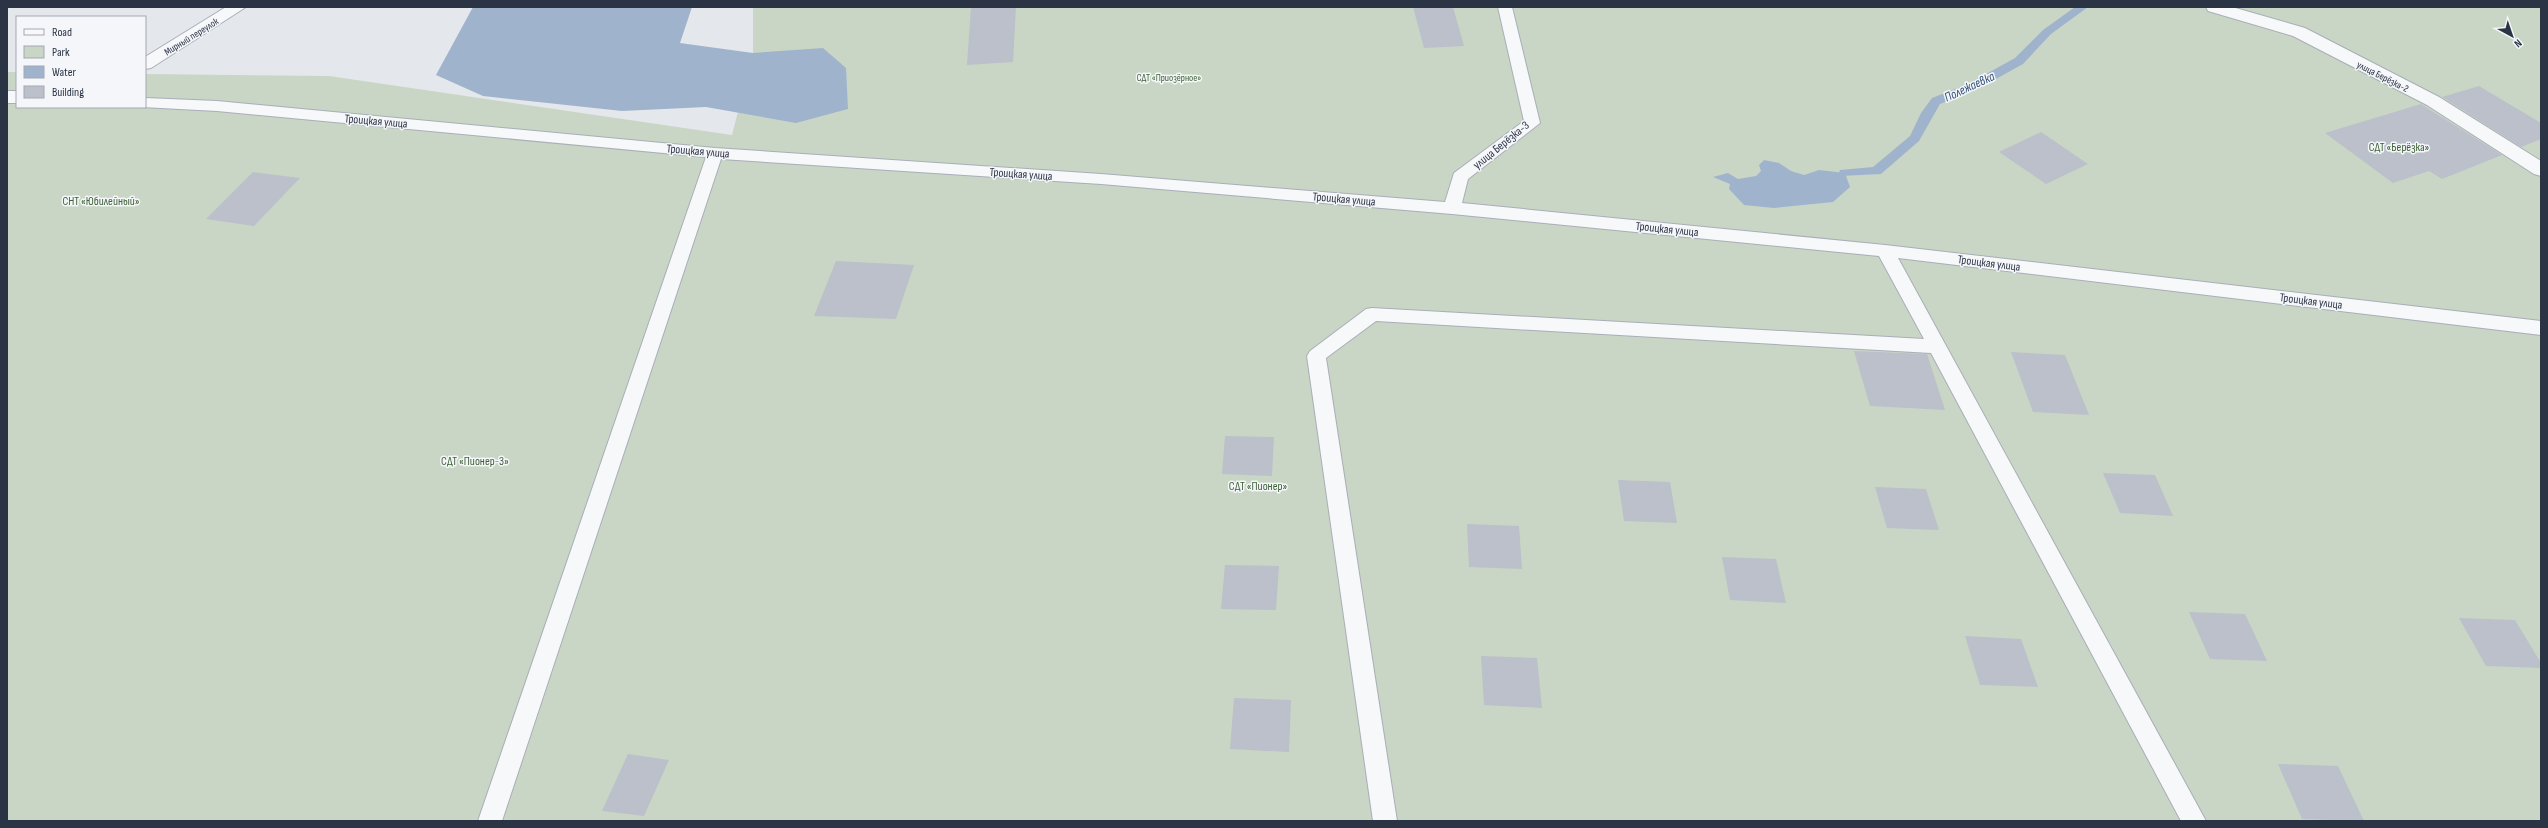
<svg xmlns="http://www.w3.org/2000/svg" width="2548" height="828" viewBox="0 0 2548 828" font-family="'Sofia Sans Condensed',sans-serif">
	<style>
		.green { fill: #c9d6c5 }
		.water { fill: #9fb4cc }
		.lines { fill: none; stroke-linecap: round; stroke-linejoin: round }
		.stream { fill: #9fb4cc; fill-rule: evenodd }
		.building { fill: #bbc0ca }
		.lane-casing { stroke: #a9aeb7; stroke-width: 2 }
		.street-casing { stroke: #a9aeb7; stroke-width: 2 }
		.lane { fill: #f7f8fa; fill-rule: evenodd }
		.street { fill: #f7f8fa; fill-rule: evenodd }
		.labels { text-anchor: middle; stroke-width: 3; stroke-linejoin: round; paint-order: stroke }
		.far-street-label { font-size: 10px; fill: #2b3445; stroke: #f4f6f9 }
		.far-park-label { font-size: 10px; fill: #3f6138; stroke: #f4f6f9 }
		.street-label { font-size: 12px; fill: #2b3445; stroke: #f4f6f9 }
		.park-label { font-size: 12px; fill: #3f6138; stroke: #f4f6f9 }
		.water-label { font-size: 13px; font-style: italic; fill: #34527a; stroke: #f4f6f9 }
	</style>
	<rect width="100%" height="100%" fill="#e4e7ec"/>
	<path class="green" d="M753,7H2541V821H7V72H17V107H145V74L329,76L732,135L753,53Z"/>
	<g class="water">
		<path d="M473,7H692L680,43L753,53L823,48L846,68L848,109L796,123L706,107L622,111L483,96L436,75Z"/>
		<path d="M1764,160L1779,163L1791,171L1804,175L1819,170L1845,173L1850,187L1833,202L1774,208L1744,205L1729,189L1730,184L1713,177L1728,173L1738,179L1756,176L1761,171L1759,165Z"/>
	</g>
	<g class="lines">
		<path class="stream" d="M2075,7H2088L2051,34L2023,64L1976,90L1940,104L1919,141L1881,174L1840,176L1839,173L1840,170L1873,167L1910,136L1921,113L1932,98L1968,84L2015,58L2043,30Z"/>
	</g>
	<g class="building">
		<path d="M971,7H1016L1013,62L967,65Z"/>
		<path d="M1413,7H1453L1464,46L1424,48Z"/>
		<path d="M2479,86L2541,123V139L2521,147L2442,97Z"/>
		<path d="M2421,104L2502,155L2442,179L2429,171L2393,183L2325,133Z"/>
		<path d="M2041,132L2088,164L2046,184L1999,152Z"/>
		<path d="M253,172L300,178L254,226L206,219Z"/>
		<path d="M836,261L914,265L896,319L814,316Z"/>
		<path d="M1854,351L1927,354L1945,410L1870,406Z"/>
		<path d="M2011,352L2065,355L2089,415L2033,412Z"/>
		<path d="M1225,436L1274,437L1272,476L1222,474Z"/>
		<path d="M2103,473L2155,475L2173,516L2120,513Z"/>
		<path d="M1618,480L1670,482L1677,523L1624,521Z"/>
		<path d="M1875,487L1926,489L1939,530L1887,528Z"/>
		<path d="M1467,524L1519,526L1522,569L1469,567Z"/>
		<path d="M1722,557L1776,559L1786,603L1730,600Z"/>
		<path d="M1225,565L1279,566L1276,610L1221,609Z"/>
		<path d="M2189,612L2245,614L2267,661L2210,659Z"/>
		<path d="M2459,618L2515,620L2541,663V668L2486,666Z"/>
		<path d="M1965,636L2021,639L2038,687L1980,685Z"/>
		<path d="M1481,656L1537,658L1542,708L1484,705Z"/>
		<path d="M1234,698L1291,700L1289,752L1230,749Z"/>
		<path d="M628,754L669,760L644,816L602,811Z"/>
		<path d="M2278,764L2338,766L2364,821L2302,819Z"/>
	</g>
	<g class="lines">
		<g class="lane-casing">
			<path id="lane" d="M1498,7H1512L1540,123L1468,179L1462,203L1885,245L2541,321V335L1898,258L2206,821H2181L1931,353L1376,321L1326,358L1397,821H1373L1307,356L1310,351L1366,309L1372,308L1924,339L1879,256L1452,214L1101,184L721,159L502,821H478L706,157L217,111L142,107H145V98L217,101L715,148L1101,174L1445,202L1454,173L1524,121Z"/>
		</g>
		<g class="street-casing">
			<g id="street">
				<path d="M226,7H246L151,68L145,69V57Z"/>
				<path d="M2206,7H2232L2305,28L2439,97L2541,161V176L2534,174L2427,105L2293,36L2208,11Z"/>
				<rect x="7" y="91" width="10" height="12"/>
			</g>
		</g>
		<use href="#lane" class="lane"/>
		<use href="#street" class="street"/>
	</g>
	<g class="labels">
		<g class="far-street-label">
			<text transform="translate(191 36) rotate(-32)" y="4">Мирный переулок</text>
			<text transform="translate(2383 76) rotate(27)" y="4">улица Берёзка-2</text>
		</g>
		<g class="far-park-label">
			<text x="1169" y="81">СДТ «Приозёрное»</text>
		</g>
		<g class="street-label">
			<text transform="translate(376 121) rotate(5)" y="4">Троицкая улица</text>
			<text transform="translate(1501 145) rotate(-39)" y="4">улица Берёзка-3</text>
			<text transform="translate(698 151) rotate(5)" y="4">Троицкая улица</text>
			<text transform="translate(1021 174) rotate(4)" y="4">Троицкая улица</text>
			<text transform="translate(1344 199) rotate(5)" y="4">Троицкая улица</text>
			<text transform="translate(1667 229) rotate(6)" y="4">Троицкая улица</text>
			<text transform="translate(1989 263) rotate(7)" y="4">Троицкая улица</text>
			<text transform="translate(2311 301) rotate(7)" y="4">Троицкая улица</text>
		</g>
		<g class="park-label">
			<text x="2399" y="151">СДТ «Берёзка»</text>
			<text x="101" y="205">СНТ «Юбилейный»</text>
			<text x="475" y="465">СДТ «Пионер-3»</text>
			<text x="1258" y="490">СДТ «Пионер»</text>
		</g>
		<g class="water-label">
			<text transform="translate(1969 86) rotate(-25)" y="5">Полежаевка</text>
		</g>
	</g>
	<rect width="2548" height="828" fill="none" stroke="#2b3445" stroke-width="16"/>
	<rect x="16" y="16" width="130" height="92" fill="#f4f6f9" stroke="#a4a8b1"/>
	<rect x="24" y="29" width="20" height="6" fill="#f7f8fa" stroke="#a4a8b1"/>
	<text x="52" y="36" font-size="12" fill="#2b3445">Road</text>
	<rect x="24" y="46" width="20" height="12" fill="#c9d6c5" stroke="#a4a8b1"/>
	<text x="52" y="56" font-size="12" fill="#2b3445">Park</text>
	<rect x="24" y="66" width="20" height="12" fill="#9fb4cc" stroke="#a4a8b1"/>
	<text x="52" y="76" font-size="12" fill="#2b3445">Water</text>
	<rect x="24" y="86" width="20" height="12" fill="#bbc0ca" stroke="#a4a8b1"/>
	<text x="52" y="96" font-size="12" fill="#2b3445">Building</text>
	<g transform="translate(2512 36) rotate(140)" stroke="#f4f6f9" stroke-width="3" paint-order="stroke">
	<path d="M0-3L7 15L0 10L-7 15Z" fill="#2b3445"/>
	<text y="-6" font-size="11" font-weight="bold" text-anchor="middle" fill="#2b3445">N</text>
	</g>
</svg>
